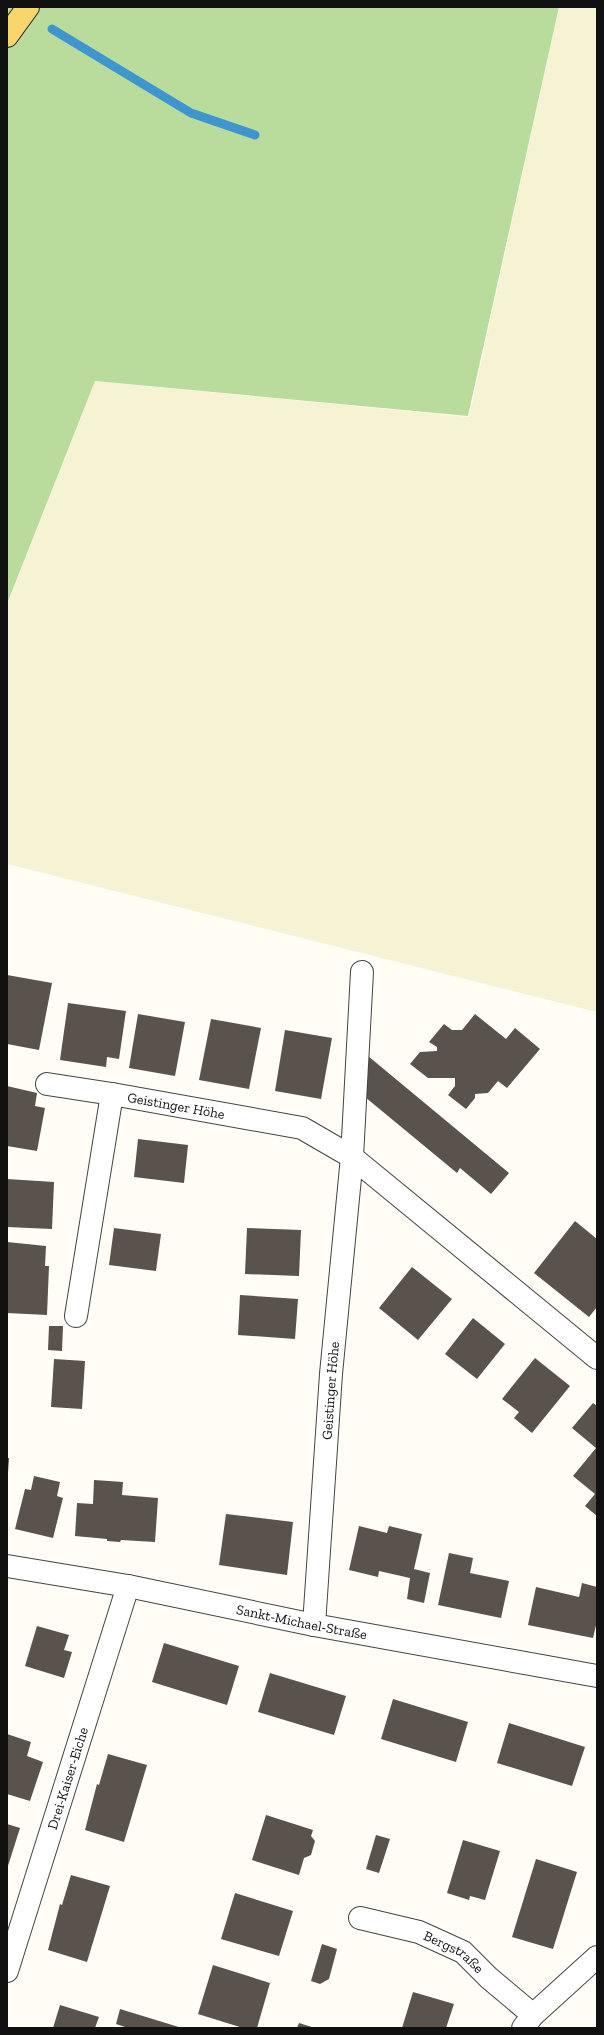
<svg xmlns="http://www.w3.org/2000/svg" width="604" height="2035" viewBox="0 0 604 2035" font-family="'Zilla Slab',serif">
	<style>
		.farmland { fill: #f6f3d4 }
		.forest { fill: #b9dc9c }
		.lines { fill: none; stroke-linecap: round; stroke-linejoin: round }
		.stream { stroke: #3f96cf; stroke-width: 9 }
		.building { fill: #5a524d }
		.minor-casing { stroke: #444; stroke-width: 24 }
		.major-casing { stroke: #222; stroke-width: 24 }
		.minor { stroke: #fff; stroke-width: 22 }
		.major { stroke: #f9d66b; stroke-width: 22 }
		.labels { text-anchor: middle; stroke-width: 4; stroke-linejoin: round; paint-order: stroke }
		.street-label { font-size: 14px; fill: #111; stroke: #fff }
	</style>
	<rect width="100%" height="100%" fill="#fffdf5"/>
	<path class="farmland" d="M559,7H597V1012L7,864V605L95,381L469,417Z"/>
	<path class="forest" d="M7,7H559L468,416L95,381L7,604Z"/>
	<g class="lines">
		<path class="stream" d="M52,29L191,113L255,135"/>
	</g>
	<g class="building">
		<path d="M7,975L52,983L39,1050L7,1044Z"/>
		<path d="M68,1003L126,1011L119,1059L107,1057L106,1067L60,1060Z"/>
		<path d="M138,1014L185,1022L175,1076L129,1068Z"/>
		<path d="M475,1014L506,1039L515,1028L540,1049L507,1088L498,1081L488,1093L475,1094V1098L466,1109L448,1095L455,1086V1078H428L410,1064L420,1052L437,1051V1047L429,1042L444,1024L452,1030H462Z"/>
		<path d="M211,1019L261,1028L249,1089L199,1080Z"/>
		<path d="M285,1030L332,1038L321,1099L275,1091Z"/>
		<path d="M368,1056L509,1173L491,1194L460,1168L457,1173L365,1097Z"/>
		<path d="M7,1086L37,1093L35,1106L45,1108L37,1151L7,1146Z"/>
		<path d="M138,1139L188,1145L184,1183L134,1177Z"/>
		<path d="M7,1179L54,1182L52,1229L7,1227Z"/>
		<path d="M575,1221L597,1239V1307L589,1317L534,1273Z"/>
		<path d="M114,1228L161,1234L156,1271L109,1265Z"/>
		<path d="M247,1228L301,1230L299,1276L245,1274Z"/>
		<path d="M7,1242L46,1246L45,1266H49L47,1315L7,1313Z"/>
		<path d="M412,1267L452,1299L418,1340L379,1308Z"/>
		<path d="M240,1295L298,1299L295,1339L238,1335Z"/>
		<path d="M473,1318L505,1344L477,1379L445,1354Z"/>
		<path d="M49,1326H63L62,1351L48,1350Z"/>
		<path d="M535,1358L570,1386L532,1433L514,1418L519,1412L502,1399Z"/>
		<path d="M54,1359L85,1361L82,1409L51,1407Z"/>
		<path d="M593,1403L597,1406V1516L585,1506L595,1494L573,1476L596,1448L572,1428Z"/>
		<path d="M7,1458H9L8,1473H7Z"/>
		<path d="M34,1476L60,1482L57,1496L63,1498L53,1538L15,1529L25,1489L31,1490Z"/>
		<path d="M94,1480L123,1482L122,1495L158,1498L155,1542L121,1540L120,1542L107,1541V1539L75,1536L77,1503L93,1504Z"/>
		<path d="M226,1514L293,1522L287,1575L219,1565Z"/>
		<path d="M359,1526L387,1533L389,1526L422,1534L414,1569L430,1573L424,1603L407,1599L410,1578L379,1571L378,1577L349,1570Z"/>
		<path d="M449,1553L473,1558L470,1573L509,1581L501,1618L438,1605Z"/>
		<path d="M582,1583L597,1587V1621L593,1638L528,1625L536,1587L579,1597Z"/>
		<path d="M37,1626L69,1635L64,1650L72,1652L64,1678L25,1666Z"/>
		<path d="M164,1643L239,1666L227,1705L152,1682Z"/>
		<path d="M270,1673L346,1696L334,1735L258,1712Z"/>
		<path d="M393,1699L468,1722L456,1762L381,1739Z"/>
		<path d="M509,1723L585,1747L572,1786L497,1763Z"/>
		<path d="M7,1734L31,1742L27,1756L43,1762L30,1801L7,1794Z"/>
		<path d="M108,1754L147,1765L124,1842L85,1830L97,1784L99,1785Z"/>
		<path d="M266,1815L313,1830L311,1836L315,1841L311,1855L304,1858L299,1875L252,1860Z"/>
		<path d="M7,1824L20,1828L7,1869Z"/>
		<path d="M376,1835L390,1839L379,1873L366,1869Z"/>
		<path d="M463,1840L500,1851L485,1900L470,1896L469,1900L447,1893Z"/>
		<path d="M536,1859L577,1872L553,1949L512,1937Z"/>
		<path d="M71,1875L110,1886L87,1962L48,1950L60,1904L62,1905Z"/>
		<path d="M235,1893L293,1911L279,1956L221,1939Z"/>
		<path d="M322,1944L337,1949L329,1979L320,1984L311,1981Z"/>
		<path d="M213,1965L270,1983L257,2028H243L198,2014Z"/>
		<path d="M413,1992L454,2004L446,2028H402Z"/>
		<path d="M60,2005L99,2017L95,2028H53Z"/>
		<path d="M120,2009L182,2028H128L116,2024Z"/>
		<path d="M299,2023L315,2028H297Z"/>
	</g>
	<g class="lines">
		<g class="minor-casing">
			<g id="minor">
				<path d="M47,1084L112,1094"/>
				<path id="s1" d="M76,1316L112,1094L302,1128L352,1157L597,1358"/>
				<path id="s2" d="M7,1566L128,1586L314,1625L597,1676"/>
				<path id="s3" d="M314,1625L331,1374L352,1157L362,972"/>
				<path id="s4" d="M360,1918L419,1932L463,1952L489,1978L533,2015"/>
				<path id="s5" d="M7,1971L128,1586"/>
				<path d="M523,2028L533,2015L597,1957"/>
			</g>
		</g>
		<g class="major-casing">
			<path id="major" d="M7,36L28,7"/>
		</g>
		<use href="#minor" class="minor"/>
		<use href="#major" class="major"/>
	</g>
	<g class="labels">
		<g class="street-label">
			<text dy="5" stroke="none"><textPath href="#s1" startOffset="290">Geistinger Höhe</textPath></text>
			<text dy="5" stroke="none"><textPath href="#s3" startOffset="235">Geistinger Höhe</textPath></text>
			<text dy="5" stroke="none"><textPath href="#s2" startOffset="300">Sankt-Michael-Straße</textPath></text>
			<text dy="5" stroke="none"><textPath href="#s5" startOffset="202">Drei-Kaiser-Eiche</textPath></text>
			<text dy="5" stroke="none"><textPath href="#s4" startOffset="101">Bergstraße</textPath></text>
		</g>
	</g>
	<rect width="604" height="2035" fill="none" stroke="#111111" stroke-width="16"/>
</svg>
